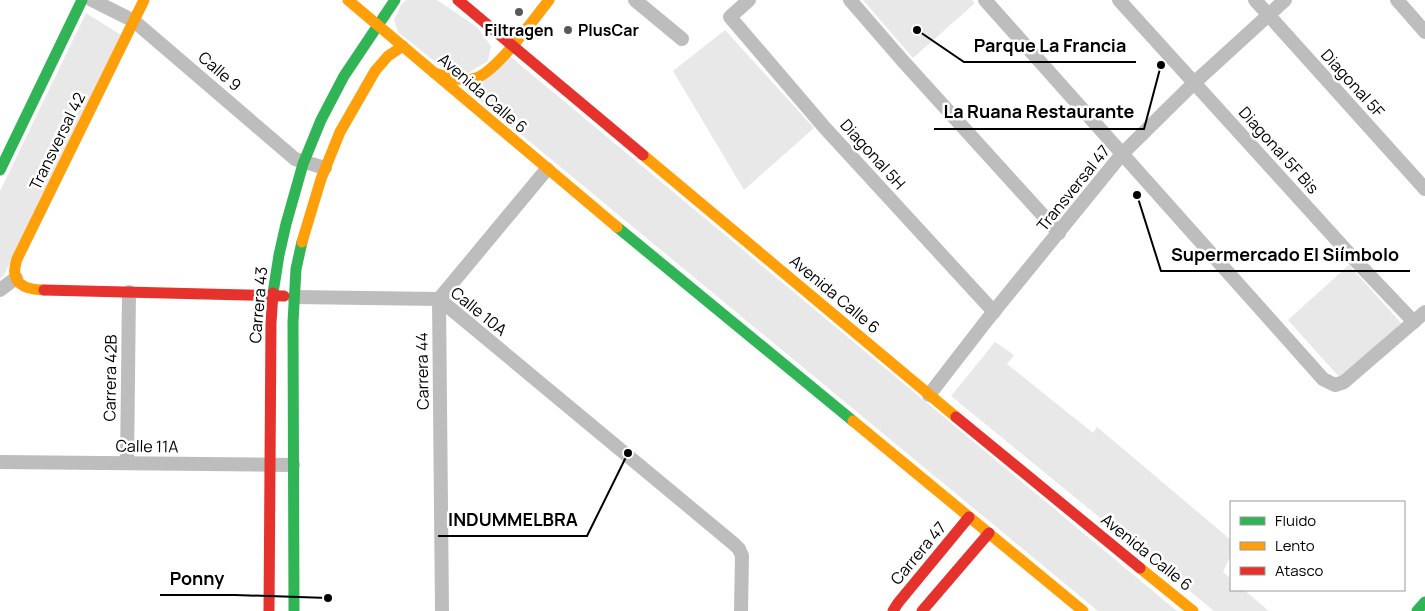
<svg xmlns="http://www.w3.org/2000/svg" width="1425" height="611" viewBox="0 0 1425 611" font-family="Manrope,sans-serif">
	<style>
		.green { fill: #e8e8e8 }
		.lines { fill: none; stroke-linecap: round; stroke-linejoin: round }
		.street { stroke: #bdbdbd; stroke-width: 14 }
		.fast { stroke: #30b455; stroke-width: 11 }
		.slow { stroke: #ff9f0a; stroke-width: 11 }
		.jam { stroke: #e5322d; stroke-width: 11 }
		.poi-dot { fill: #595959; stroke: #fff; stroke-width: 2 }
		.labels { text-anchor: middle; stroke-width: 5; stroke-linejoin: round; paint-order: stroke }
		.poi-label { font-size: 16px; font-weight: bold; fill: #000; stroke: #fff }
		.street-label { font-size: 16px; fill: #000; stroke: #fff }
		.leader { fill: none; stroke: #000; stroke-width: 2 }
		.callout-dot { fill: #000; stroke: #fff; stroke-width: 2 }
		.callout-label { font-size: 18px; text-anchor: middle; font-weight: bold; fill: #000; stroke: #fff; stroke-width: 5; stroke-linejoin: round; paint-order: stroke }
	</style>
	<rect width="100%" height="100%" fill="#fff"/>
	<g class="green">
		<path d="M406,0H437L477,27L491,46L488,61L465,75L438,64L398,32L394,20L401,5Z"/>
		<path d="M863,0H972L975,3L913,58Z"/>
		<path d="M86,13L121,35L4,275L0,279V191Z"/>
		<path d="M725,30L814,128L744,190L673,71Z"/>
		<path d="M511,57L1177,611H1098L466,89Z"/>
		<path d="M1349,265L1401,323L1340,378L1288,320Z"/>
		<path d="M995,342L1014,355L1007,364L1093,433L1097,427L1231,540V555L1223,572L1231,579V590H1244L1269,611H1214L951,396Z"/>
	</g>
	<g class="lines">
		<g class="street">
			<path d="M92,0L134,21L295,159L325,168"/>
			<path d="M635,0L682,39"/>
			<path d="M749,0L730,17L825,128L994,312"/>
			<path d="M850,0L902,60L1059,233"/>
			<path d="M985,0L1323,379L1335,385L1344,382L1425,312"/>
			<path d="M1119,0L1354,259L1414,322"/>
			<path d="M1255,0L1425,189"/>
			<path d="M1397,0L1425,32"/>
			<path d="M0,290L16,278"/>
			<path d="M294,297L439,299L734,544L739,549L742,556L741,611"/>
			<path d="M929,395L987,320L1122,154L1194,83L1285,0"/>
			<path d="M0,462L293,465"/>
			<path d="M127,463L129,292"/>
			<path d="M442,611L439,299L547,169"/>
		</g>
		<g class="fast">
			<path d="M0,170L82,0"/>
			<path d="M617,227L853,421"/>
			<path d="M273,293L279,255L286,224L303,164L321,120L344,76L395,0"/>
			<path d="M294,611L293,322L296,269L302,242"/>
			<path d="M1417,611L1425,602"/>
		</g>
		<g class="slow">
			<path d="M348,0L617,227"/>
			<path d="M434,73C447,76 462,83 476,78C497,71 534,19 549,0"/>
			<path d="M643,155L956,417"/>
			<path d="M302,242L321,179L340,132L375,71L388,56L403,46"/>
			<path d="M44,290C23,290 9,282 17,259L144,0"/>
			<path d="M853,421L1083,611"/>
			<path d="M1140,568L1193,611"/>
		</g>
		<g class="jam">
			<path d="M458,0L643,155"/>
			<path d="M44,290L284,296"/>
			<path d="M956,417L1140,568"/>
			<path d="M269,611L271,323L273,293"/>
			<path d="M893,611L898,603L969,517"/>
			<path d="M922,611L989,533"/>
		</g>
	</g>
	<g class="poi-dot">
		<circle cx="519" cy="12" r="5"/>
		<circle cx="568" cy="30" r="5"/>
	</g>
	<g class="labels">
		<g class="poi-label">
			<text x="519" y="36">Filtragen</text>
			<text x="578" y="36" text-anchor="start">PlusCar</text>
		</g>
		<g class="street-label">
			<text transform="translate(220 71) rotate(41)" y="6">Calle 9</text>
			<text transform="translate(1353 83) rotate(48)" y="6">Diagonal 5F</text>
			<text transform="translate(483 93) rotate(41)" y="6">Avenida Calle 6</text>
			<text transform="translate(57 141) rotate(-64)" y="6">Transversal 42</text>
			<text transform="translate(1279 150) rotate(48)" y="6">Diagonal 5F Bis</text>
			<text transform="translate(873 154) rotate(48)" y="6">Diagonal 5H</text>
			<text transform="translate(1073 188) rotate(-51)" y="6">Transversal 47</text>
			<text transform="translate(835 294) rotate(40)" y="6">Avenida Calle 6</text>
			<text transform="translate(258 305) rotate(-85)" y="6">Carrera 43</text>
			<text transform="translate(479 311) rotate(39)" y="6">Calle 10A</text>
			<text transform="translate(422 371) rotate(-91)" y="6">Carrera 44</text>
			<text transform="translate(110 378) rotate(-89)" y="6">Carrera 42B</text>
			<text transform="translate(147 446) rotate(1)" y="6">Calle 11A</text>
			<text transform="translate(1147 552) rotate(39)" y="6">Avenida Calle 6</text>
			<text transform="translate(918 553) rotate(-50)" y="6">Carrera 47</text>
		</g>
	</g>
	<path class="leader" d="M917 30L964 62H1136M1161 65L1144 129H934M1137 195L1161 271H1410M628 453L587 536H438M328 598L235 595H160"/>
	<g class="callout-dot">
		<circle cx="917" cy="30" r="5"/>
		<circle cx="1161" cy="65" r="5"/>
		<circle cx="1137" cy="195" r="5"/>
		<circle cx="628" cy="453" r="5"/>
		<circle cx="328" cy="598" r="5"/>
	</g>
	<g class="callout-label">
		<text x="1050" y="52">Parque La Francia</text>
		<text x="1039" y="118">La Ruana Restaurante</text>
		<text x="1285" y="261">Supermercado El Siímbolo</text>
		<text x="513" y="526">INDUMMELBRA</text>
		<text x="197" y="585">Ponny</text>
	</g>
	<rect x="1230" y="501" width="175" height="90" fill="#ffffff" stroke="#999999"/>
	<rect x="1240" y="517" width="25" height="8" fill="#30b455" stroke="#999999"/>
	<text x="1275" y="526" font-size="15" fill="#000000">Fluido</text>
	<rect x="1240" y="542" width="25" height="8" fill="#ff9f0a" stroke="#999999"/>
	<text x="1275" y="551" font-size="15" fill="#000000">Lento</text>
	<rect x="1240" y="567" width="25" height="8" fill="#e5322d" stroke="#999999"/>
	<text x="1275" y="576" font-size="15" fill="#000000">Atasco</text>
</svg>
